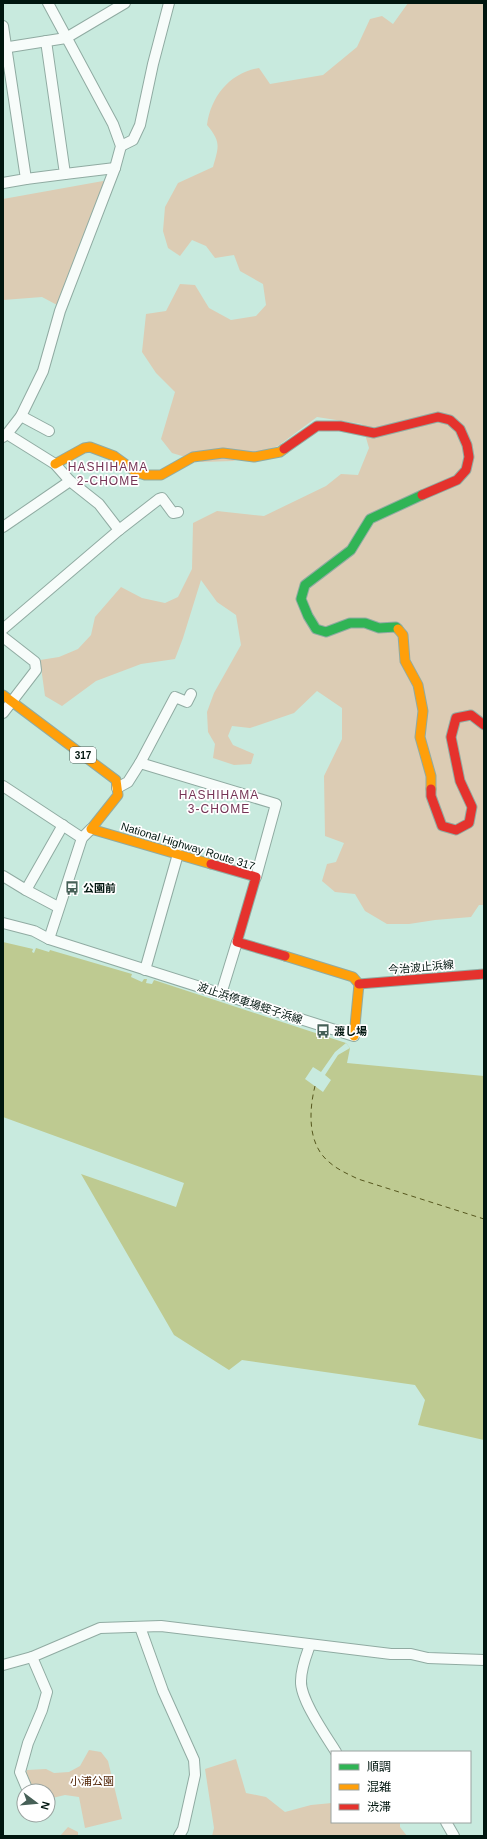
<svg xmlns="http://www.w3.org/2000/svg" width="487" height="1839" font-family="Arial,'Noto Sans JP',sans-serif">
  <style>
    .green { fill: #dcccb4 }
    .water { fill: #beca91 }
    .pier { fill: #c8eade }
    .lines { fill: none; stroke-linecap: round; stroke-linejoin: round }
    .ferry { stroke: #56571e; stroke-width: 1; stroke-dasharray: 5 4; stroke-linecap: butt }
    .street-casing { stroke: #90aba2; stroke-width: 12 }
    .fast-casing { stroke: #90aba2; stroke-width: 11 }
    .slow-casing { stroke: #90aba2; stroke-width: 11 }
    .jam-casing { stroke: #90aba2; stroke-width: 11 }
    .street { stroke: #f7fcfa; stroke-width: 10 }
    .fast { stroke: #30b455; stroke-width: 9 }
    .slow { stroke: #ff9f0a; stroke-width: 9 }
    .jam { stroke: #e5322d; stroke-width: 9 }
    .labels { text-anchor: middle; stroke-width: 3.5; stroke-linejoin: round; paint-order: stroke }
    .shield { fill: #fff; stroke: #4c5c57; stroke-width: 1 }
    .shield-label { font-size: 10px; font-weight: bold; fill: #00160f }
    .street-label { font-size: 11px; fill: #00160f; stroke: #fff }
    .poi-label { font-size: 11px; font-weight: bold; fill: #00160f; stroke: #fff; text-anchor: start }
    .park-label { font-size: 11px; fill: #512405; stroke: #fff }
    .neighbourhood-label { font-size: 12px; letter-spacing: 1px; fill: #753455; stroke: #fff }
  </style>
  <rect width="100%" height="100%" fill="#c8eade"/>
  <g class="green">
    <path d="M408 3H484V905H479L471 917 435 920 409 924H387L365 911 355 894 335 892 322 881 327 864 336 862 344 843 325 836 324 776 342 739V708L317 691 294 713 250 728 232 726 228 736 233 745 254 754 251 764 234 765 213 758 215 744 208 732 207 712 214 693 241 645 236 615 217 602 201 580 183 638 175 659 141 664 96 681 62 706 45 696 40 660 59 657 78 649 91 635 95 617 121 587 142 598 165 603 178 597 192 569 193 523 217 511 264 516 326 486 341 474 358 475 369 448 362 424 317 417 278 446 233 461 202 462 172 453 161 439 175 392 156 373 142 352 146 314 166 311 180 284 195 285 209 308 231 320 256 316 266 305 263 284 240 271 234 255 215 258 206 246 192 240 180 256 168 248 163 231 165 207 178 183 213 167C219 146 221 142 207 125 211 96 230 73 259 68L270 84 323 75 357 47 370 19 382 16 393 24Z"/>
    <polygon points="103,181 106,183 59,306 42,297 3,300 3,199"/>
    <path d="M89 1750 101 1752 108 1761 122 1819 85 1828 79 1797 65 1795 48 1799V1791H24V1799C19 1788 23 1780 27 1770L46 1769 54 1773 69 1772 80 1766Z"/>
    <polygon points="236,1759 246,1793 266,1797 285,1812 311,1805 332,1803 332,1822 400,1822 400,1827 407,1836 212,1836 214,1828 205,1769"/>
    <polygon points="68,1827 78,1832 78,1836 60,1836"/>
  </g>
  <polygon class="water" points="3,942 33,949 32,952 34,953 36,948 49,952 50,950 132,974 131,977 142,982 144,979 147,979 146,983 152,984 154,980 346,1043 350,1048 347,1063 484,1076 484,1440 418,1425 425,1400 415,1385 242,1360 229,1370 174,1335 81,1174 176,1207 184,1183 3,1117"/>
  <polygon class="pier" points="346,1043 350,1048 338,1055 325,1075 331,1080 323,1092 305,1079 313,1067 321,1072 335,1052"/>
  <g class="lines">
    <path class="ferry" d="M315 1086C309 1110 307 1144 329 1162 338 1170 348 1174 358 1179L484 1219"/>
    <defs>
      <g id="street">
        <polyline points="3,26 26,179 3,183"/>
        <polyline points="3,48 66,38 125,3"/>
        <polyline points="121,146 133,140 140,125 153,64 169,3"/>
        <polyline points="65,174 115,168"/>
        <polyline points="26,179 65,174 46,41"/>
        <polyline points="21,416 49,431"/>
        <polyline points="7,434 55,464 70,481 99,504 119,530"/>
        <polyline points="3,437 7,434 21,416 43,371 60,311 115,168 121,146 113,124 48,3"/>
        <polyline points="3,527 70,481"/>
        <polyline points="3,629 119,530 159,499 162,498 173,513 178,512"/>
        <polyline points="3,637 35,662 36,670 3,713"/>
        <polyline points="140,763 175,697 187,702 191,694"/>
        <polyline points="3,786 82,838"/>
        <polyline points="117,788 128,782 140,763 276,804 256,877"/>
        <polyline points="3,876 26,890 58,907"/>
        <polyline points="26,890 63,825"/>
        <polyline points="3,923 34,931 49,939 354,1036"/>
        <polyline points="49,939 82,838 91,829"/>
        <polyline points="145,970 178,854"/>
        <polyline points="221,994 237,942"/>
        <polyline points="140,1627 163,1691 194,1760 195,1775 183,1829 179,1836"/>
        <path d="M310 1645C306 1656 301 1668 301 1681 300 1699 326 1736 336 1752"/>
        <polyline points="3,1665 32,1657 100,1628 161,1626 391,1654 411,1654 428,1658 484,1660"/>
        <polyline points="28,1791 20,1772 28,1743 42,1710 47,1692 32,1657"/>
        <polyline points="446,1822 454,1836"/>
      </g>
      <polyline id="fast" points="398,629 396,627 379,628 365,623 350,623 326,632 316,629 308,616 301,599 305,585 351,550 370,519 422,495"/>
      <g id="slow">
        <polyline points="55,464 84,448 90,447 114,456 136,472 145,475 161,475 193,457 223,453 254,457 280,452 284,449"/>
        <polyline points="398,629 403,635 405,661 418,685 423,711 420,737 431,776 431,789"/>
        <polyline points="3,695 116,780 118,795 91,829 211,864"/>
        <polyline points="285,956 353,977 359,984 354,1036"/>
      </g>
      <g id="jam">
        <polyline points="284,449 317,426 340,426 374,433 438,417 450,420 460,429 467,445 469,457 466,470 457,480 422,495"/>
        <polyline points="431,789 431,796 442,826 456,830 469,823 472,807 460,781 451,737 456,718 471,715 484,725"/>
        <polyline points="211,864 256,877 237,942 285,956"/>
        <polyline points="359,984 484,974"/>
      </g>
    </defs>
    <use href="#street" class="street-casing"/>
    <use href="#fast" class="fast-casing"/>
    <use href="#slow" class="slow-casing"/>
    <use href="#jam" class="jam-casing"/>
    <use href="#street" class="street"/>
    <use href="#fast" class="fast"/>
    <use href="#slow" class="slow"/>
    <use href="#jam" class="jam"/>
  </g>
  <defs>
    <symbol id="bus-bare" viewBox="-9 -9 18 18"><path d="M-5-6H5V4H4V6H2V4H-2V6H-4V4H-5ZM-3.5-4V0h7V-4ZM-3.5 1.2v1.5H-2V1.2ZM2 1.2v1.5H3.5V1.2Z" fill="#466057" stroke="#fff" stroke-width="2.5" paint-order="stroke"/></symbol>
  </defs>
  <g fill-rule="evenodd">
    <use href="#bus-bare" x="62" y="878" width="20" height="20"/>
    <use href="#bus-bare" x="313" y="1021" width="20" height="20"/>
  </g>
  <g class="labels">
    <rect class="shield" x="70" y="747" width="26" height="16" rx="3"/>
    <g class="shield-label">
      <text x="83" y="759">317</text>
    </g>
    <g class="street-label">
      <text transform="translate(188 846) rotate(17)" y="4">National Highway Route 317</text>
      <text transform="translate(421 967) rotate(-5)" y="4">今治波止浜線</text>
      <text transform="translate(250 1003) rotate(18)" y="4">波止浜停車場蛭子浜線</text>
    </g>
    <g class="poi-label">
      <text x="83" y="892">公園前</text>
      <text x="334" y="1035">渡し場</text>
    </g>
    <g class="park-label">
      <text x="92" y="1785">小浦公園</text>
    </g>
    <g class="neighbourhood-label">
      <text x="108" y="471">HASHIHAMA<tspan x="108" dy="14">2-CHOME</tspan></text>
      <text x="219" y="799">HASHIHAMA<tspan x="219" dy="14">3-CHOME</tspan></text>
    </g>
  </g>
  <rect width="487" height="1839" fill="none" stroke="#00160f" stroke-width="8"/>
  <rect x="331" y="1751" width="140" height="72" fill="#ffffff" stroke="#99a29f"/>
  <rect x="339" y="1764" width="20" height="6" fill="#30b455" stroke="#99a29f"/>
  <text x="367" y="1771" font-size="12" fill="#00160f">順調</text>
  <rect x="339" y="1784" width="20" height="6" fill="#ff9f0a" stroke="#99a29f"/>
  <text x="367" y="1791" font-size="12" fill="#00160f">混雑</text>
  <rect x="339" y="1804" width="20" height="6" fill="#e5322d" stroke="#99a29f"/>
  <text x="367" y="1811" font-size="12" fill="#00160f">渋滞</text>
  <g transform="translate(36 1803) rotate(106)"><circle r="19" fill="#ffffff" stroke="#99a29f"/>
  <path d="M0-3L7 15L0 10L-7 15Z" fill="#466057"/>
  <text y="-6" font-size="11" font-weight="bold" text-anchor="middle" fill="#00160f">N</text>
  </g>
</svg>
